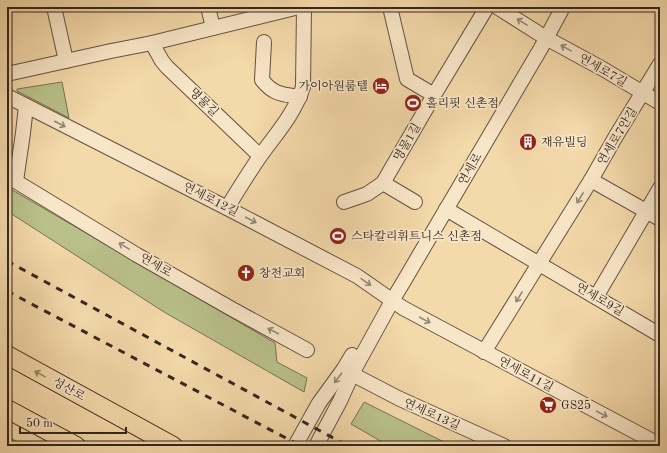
<svg xmlns="http://www.w3.org/2000/svg" width="667" height="453" font-family="'Old Standard TT','Noto Serif KR',serif">
  <style>
    .green { fill: #b9c08a; stroke: #767355 }
    .lines { fill: none; stroke-linecap: round; stroke-linejoin: round }
    .minor-casing { stroke: #645342; stroke-width: 16 }
    .major-casing { stroke: #342620; stroke-width: 20 }
    .minor { stroke: #f8e6c8; stroke-width: 14 }
    .major { stroke: #f4d9aa; stroke-width: 18 }
    .rail { stroke: #342620; stroke-width: 3; stroke-dasharray: 7 7; stroke-linecap: butt }
    .oneway { stroke: #968674 }
    .oneway2 { stroke: #948065 }
    .labels { text-anchor: middle; stroke-width: 3.5; stroke-linejoin: round; paint-order: stroke }
    .street-label { font-size: 12px; fill: #342620; stroke: #f8e6c8 }
    .poi-label { font-size: 12px; fill: #342620; stroke: #f8e6c8; text-anchor: start }
  </style>
  <rect width="100%" height="100%" fill="#f4d9aa"/>
  <filter id="stains"><feTurbulence type="fractalNoise" baseFrequency=".005" numOctaves="4"/><feColorMatrix values="0 0 0 0 .2 0 0 0 0 .09 0 0 0 0 .02 0 0 0 .5 -.17"/></filter>
  <radialGradient id="worn" r=".72"><stop offset=".6" stop-color="#630" stop-opacity="0"/><stop offset="1" stop-color="#630" stop-opacity=".3"/></radialGradient>
  <g class="green">
    <polygon points="62,82 69,118 17,91 17,89"/>
    <polygon points="7,187 275,343 277,362 307,378 304,392 164,312 7,211"/>
    <polygon points="364,402 452,446 453,446 389,446 351,424"/>
    <polygon points="7,436 25,446 7,446"/>
  </g>
  <g class="lines">
    <defs>
      <g id="minor">
        <polyline points="54,7 66,61"/>
        <polyline points="208,7 213,28"/>
        <polyline points="390,7 407,79 434,95"/>
        <polyline points="497,7 546,38 603,69 660,103"/>
        <path d="M264 42 262 80C274 95 282 94 300 97"/>
        <polyline points="152,43 162,61 167,67 260,156"/>
        <polyline points="7,74 111,51 152,43 299,7"/>
        <polyline points="7,96 227,208 357,276 403,308 660,445"/>
        <polyline points="7,176 137,255 232,309 307,350"/>
        <polyline points="591,180 660,219"/>
        <polyline points="16,181 23,133 26,106"/>
        <polyline points="383,183 415,202"/>
        <polyline points="344,202 367,194 383,183 434,95 487,7"/>
        <path d="M227 208C238 190 249 172 261 155 276 134 295 113 303 87L304 7"/>
        <polyline points="446,209 660,335"/>
        <polyline points="596,297 660,188"/>
        <polyline points="484,352 591,180 616,136 660,64"/>
        <polyline points="352,374 398,398 504,446"/>
        <polyline points="295,446 319,403 343,370 352,355"/>
        <polyline points="316,446 340,401 354,370 392,301 404,281 541,48 563,7"/>
      </g>
      <g id="major">
        <polyline points="7,355 173,446"/>
        <polyline points="7,409 76,446"/>
      </g>
    </defs>
    <use href="#minor" class="minor-casing"/>
    <use href="#major" class="major-casing"/>
    <use href="#minor" class="minor"/>
    <use href="#major" class="major"/>
    <g class="rail">
      <polyline points="7,261 348,446"/>
      <polyline points="7,291 301,446"/>
    </g>
  </g>
  <defs><path id="oneway-shaft" d="M-6 0H5M1.5-3L5.5 0L1.5 3" fill="none" stroke-width="1.6" stroke-linecap="round" stroke-linejoin="round"/></defs>
  <g class="oneway">
    <use href="#oneway-shaft" transform="translate(522 22) rotate(-149)"/>
    <use href="#oneway-shaft" transform="translate(566 48) rotate(-151)"/>
    <use href="#oneway-shaft" transform="translate(60 124) rotate(27)"/>
    <use href="#oneway-shaft" transform="translate(580 198) rotate(122)"/>
    <use href="#oneway-shaft" transform="translate(251 220) rotate(28)"/>
    <use href="#oneway-shaft" transform="translate(124 246) rotate(-149)"/>
    <use href="#oneway-shaft" transform="translate(366 282) rotate(35)"/>
    <use href="#oneway-shaft" transform="translate(519 297) rotate(122)"/>
    <use href="#oneway-shaft" transform="translate(425 320) rotate(28)"/>
    <use href="#oneway-shaft" transform="translate(273 331) rotate(-152)"/>
    <use href="#oneway-shaft" transform="translate(338 378) rotate(127)"/>
    <use href="#oneway-shaft" transform="translate(602 414) rotate(28)"/>
  </g>
  <use class="oneway2" href="#oneway-shaft" transform="translate(40 374) rotate(-151)"/>
  <defs>
    <symbol id="hotel-disc" viewBox="-11 -11 22 22"><circle r="9.5" fill="#8f2418" stroke="#f8e6c8"/><path d="M-6-4.5h1.5V1H6V5H4.5V3h-9V5H-6ZM-4 0a1.8 1.8 0 1 1 3.6 0ZM.5 0V-2.5h3Q6-2.5 6 0Z" fill="#fff"/></symbol>
    <symbol id="stadium-disc" viewBox="-11 -11 22 22"><circle r="9.5" fill="#8f2418" stroke="#f8e6c8"/><path d="M0-5a6.5 5 0 1 0 0 10a6.5 5 0 1 0 0-10ZM-3.5-1.8h7v3.6h-7Z" fill="#fff"/></symbol>
    <symbol id="building-disc" viewBox="-11 -11 22 22"><circle r="9.5" fill="#8f2418" stroke="#f8e6c8"/><path d="M-4-6H4V6H1V3H-1V6H-4ZM-2.5-4.3h1.7v1.8h-1.7ZM.8-4.3h1.7v1.8H.8ZM-2.5-1h1.7V.8h-1.7ZM.8-1h1.7V.8H.8Z" fill="#fff"/></symbol>
    <symbol id="church-disc" viewBox="-11 -11 22 22"><circle r="9.5" fill="#8f2418" stroke="#f8e6c8"/><path d="M-1.2-6h2.4v3.5h3.3v2.4h-3.3V6h-2.4V-.1h-3.3v-2.4h3.3Z" fill="#fff"/></symbol>
    <symbol id="supermarket-disc" viewBox="-11 -11 22 22"><circle r="9.5" fill="#8f2418" stroke="#f8e6c8"/><path d="M-6-5.5h2.5l.6 2H6L4.5 2H-2.5L-4.4-4H-6ZM-1.5 3.2a1.3 1.3 0 1 0 .1 0ZM3 3.2a1.3 1.3 0 1 0 .1 0Z" fill="#fff"/></symbol>
  </defs>
  <g fill-rule="evenodd">
    <use href="#hotel-disc" x="371" y="76" width="20" height="20"/>
    <use href="#stadium-disc" x="403" y="93" width="20" height="20"/>
    <use href="#building-disc" x="518" y="132" width="20" height="20"/>
    <use href="#stadium-disc" x="328" y="226" width="20" height="20"/>
    <use href="#church-disc" x="236" y="263" width="20" height="20"/>
    <use href="#supermarket-disc" x="538" y="395" width="20" height="20"/>
  </g>
  <g class="labels">
    <g class="street-label">
      <text transform="translate(603 70) rotate(30)" y="4">연세로7길</text>
      <text transform="translate(204 102) rotate(44)" y="4">명물길</text>
      <text transform="translate(617 136) rotate(-59)" y="4">연세로7안길</text>
      <text transform="translate(407 142) rotate(-60)" y="4">명물1길</text>
      <text transform="translate(470 169) rotate(-60)" y="4">연세로</text>
      <text transform="translate(211 199) rotate(27)" y="4">연세로12길</text>
      <text transform="translate(156 265) rotate(30)" y="4">연세로</text>
      <text transform="translate(600 299) rotate(30)" y="4">연세로9길</text>
      <text transform="translate(526 374) rotate(28)" y="4">연세로11길</text>
      <text transform="translate(69 389) rotate(29)" y="4">성산로</text>
      <text transform="translate(432 414) rotate(24)" y="4">연세로13길</text>
    </g>
    <g class="poi-label">
      <text x="368" y="90" text-anchor="end">가이아원룸텔</text>
      <text x="426" y="107">홀리핏 신촌점</text>
      <text x="541" y="146">재유빌딩</text>
      <text x="351" y="240">스타칼리휘트니스 신촌점</text>
      <text x="259" y="277">창천교회</text>
      <text x="561" y="409">GS25</text>
    </g>
  </g>
  <rect width="667" height="453" fill="none" stroke="#f4d9aa" stroke-width="24"/>
  <rect x="8" y="8" width="651" height="437" fill="none" stroke="#342620" stroke-width="2"/>
  <rect x="12" y="12" width="643" height="429" fill="none" stroke="#342620"/>
  <path d="M20 427v6h106v-6" fill="none" stroke="#342620" stroke-width="2"/>
  <text x="26" y="427" font-size="12" fill="#342620" stroke="#f8e6c8" stroke-width="3" paint-order="stroke">50 m</text>
  <rect width="100%" height="100%" filter="url(#stains)"/>
  <rect width="100%" height="100%" fill="url(#worn)"/>
</svg>
